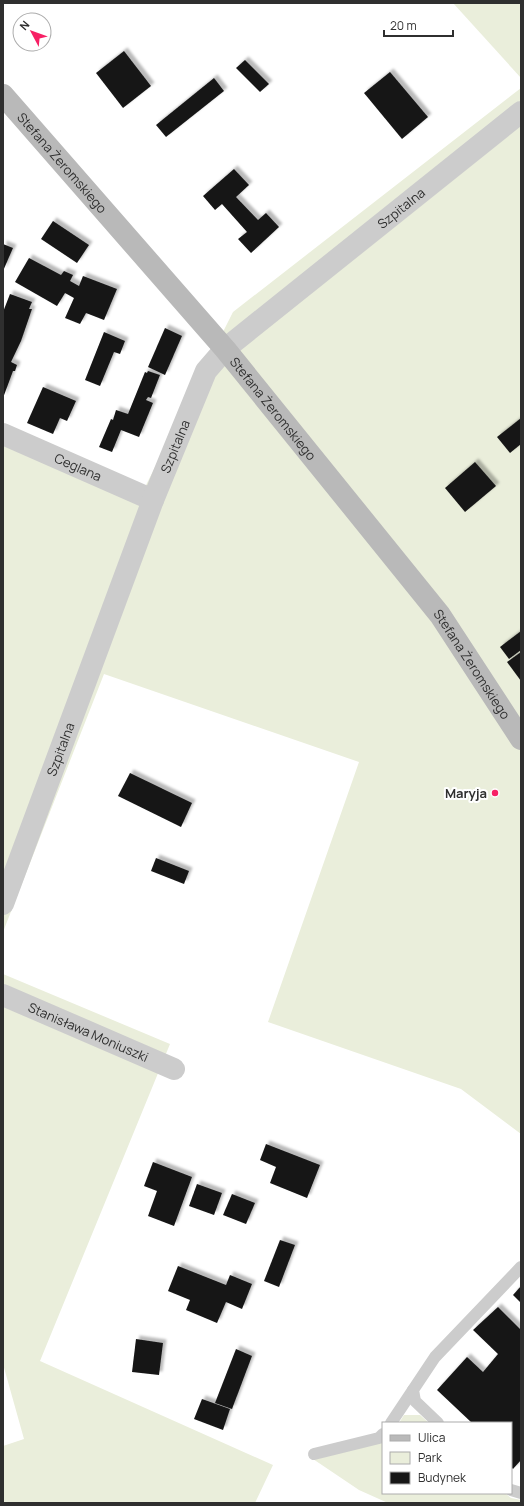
<svg xmlns="http://www.w3.org/2000/svg" width="524" height="1506" font-family="Manrope,sans-serif">
  <style>
    .green { fill: #eaeedb }
    .building { fill: #161616; filter: url(#shadow) }
    .lines { fill: none; stroke-linecap: round; stroke-linejoin: round }
    .lane { stroke: #ccc; stroke-width: 12 }
    .street { stroke: #ccc; stroke-width: 22 }
    .secondary { stroke: #b9b9b9; stroke-width: 22 }
    .poi-dot { fill: #f72065; stroke: #fff; stroke-width: 1.5 }
    .labels { text-anchor: middle; stroke-width: 4; stroke-linejoin: round; paint-order: stroke }
    .street-label { font-size: 13px; fill: #2f2f2f; stroke: #fff }
    .poi-label { font-size: 13px; font-weight: bold; fill: #2f2f2f; stroke: #fff; text-anchor: end }
  </style>
  <defs>
    <filter id="shadow"><feDropShadow dx="3.5" dy="-3.5" stdDeviation="1" flood-color="#0004"/></filter>
  </defs>
  <rect width="100%" height="100%" fill="#fff"/>
  <g class="green">
    <polygon points="453,3 521,3 521,78"/>
    <polygon points="521,88 521,1134 461,1089 268,1022 359,762 104,674 3,932 3,442 138,501 233,312"/>
    <polygon points="3,974 170,1044 40,1361 273,1465 255,1503 3,1503 3,1446 24,1439 3,1364"/>
    <polygon points="404,1415 420,1415 429,1423 399,1423"/>
    <polygon points="383,1442 383,1493 505,1493 511,1498 521,1500 521,1503 388,1503 359,1490 313,1459"/>
  </g>
  <g class="building">
    <polygon points="124,51 151,86 123,108 96,73"/>
    <polygon points="245,60 269,84 260,92 236,68"/>
    <polygon points="390,72 428,117 402,139 364,93"/>
    <polygon points="214,78 224,91 166,137 156,125"/>
    <polygon points="234,169 249,185 236,197 258,220 266,213 279,227 251,253 238,239 247,232 222,204 215,210 203,196"/>
    <polygon points="53,221 89,245 77,263 41,239"/>
    <polygon points="3,244 13,248 3,271"/>
    <polygon points="29,258 61,275 64,271 73,275 70,281 79,286 83,276 117,289 104,320 86,313 80,324 65,318 74,298 65,293 57,306 15,282"/>
    <polygon points="10,294 32,302 29,309 32,309 21,341 11,362 17,365 15,371 13,371 3,398 3,312"/>
    <polygon points="165,328 182,336 165,375 148,367"/>
    <polygon points="104,332 125,341 120,354 114,352 100,386 85,380"/>
    <polygon points="148,371 160,375 151,398 148,397 146,400 153,403 139,437 121,430 112,452 99,447 111,419 113,420 116,410 128,414 145,372 147,373"/>
    <polygon points="43,387 76,401 67,421 60,418 53,434 27,423"/>
    <polygon points="521,418 521,444 510,453 497,437"/>
    <polygon points="475,462 496,486 465,512 445,488"/>
    <polygon points="521,631 521,650 509,659 500,647"/>
    <polygon points="521,652 521,681 507,662"/>
    <polygon points="130,773 192,803 181,827 118,796"/>
    <polygon points="156,858 189,871 184,884 151,871"/>
    <polygon points="266,1144 320,1165 307,1198 270,1183 276,1167 260,1160"/>
    <polygon points="153,1162 192,1177 174,1226 148,1216 157,1191 144,1186"/>
    <polygon points="197,1184 222,1193 214,1215 189,1206"/>
    <polygon points="232,1194 255,1203 246,1224 223,1215"/>
    <polygon points="280,1240 295,1245 279,1287 264,1281"/>
    <polygon points="178,1266 226,1285 230,1275 252,1284 242,1309 226,1302 217,1323 186,1310 190,1300 168,1291"/>
    <polygon points="521,1286 521,1303 513,1295"/>
    <polygon points="498,1307 521,1330 521,1460 513,1469 511,1467 511,1423 472,1423 437,1390 467,1357 483,1372 498,1354 473,1330"/>
    <polygon points="136,1339 163,1343 159,1375 132,1372"/>
    <polygon points="236,1349 252,1356 232,1409 215,1403"/>
    <polygon points="202,1399 230,1409 223,1430 194,1419"/>
  </g>
  <g class="lines">
    <g class="lane">
      <polyline points="391,1423 413,1390"/>
      <polyline points="438,1423 415,1401 413,1390 435,1357 521,1267"/>
      <polyline points="314,1454 379,1438 383,1434"/>
      <polyline points="511,1490 521,1493"/>
    </g>
    <g class="street">
      <path id="s1" d="M3 434 153 500"/>
      <path id="s2" d="M3 904 153 500 206 371 225 349 521 112"/>
      <path id="s3" d="M3 995 174 1069"/>
    </g>
    <path class="secondary" id="s4" d="M3 95 225 349 440 615 521 739"/>
  </g>
  <circle class="poi-dot" cx="495" cy="793" r="4"/>
  <g class="labels">
    <g class="street-label">
      <text dy="5" stroke="none"><textPath href="#s4" startOffset="90">Stefana Żeromskiego</textPath></text>
      <text dy="5" stroke="none"><textPath href="#s2" startOffset="825">Szpitalna</textPath></text>
      <text dy="5" stroke="none"><textPath href="#s4" startOffset="414">Stefana Żeromskiego</textPath></text>
      <text dy="5" stroke="none"><textPath href="#s2" startOffset="489">Szpitalna</textPath></text>
      <text dy="5" stroke="none"><textPath href="#s1" startOffset="82">Ceglana</textPath></text>
      <text dy="5" stroke="none"><textPath href="#s4" startOffset="738">Stefana Żeromskiego</textPath></text>
      <text dy="5" stroke="none"><textPath href="#s2" startOffset="165">Szpitalna</textPath></text>
      <text dy="5" stroke="none"><textPath href="#s3" startOffset="93">Stanisława Moniuszki</textPath></text>
    </g>
    <g class="poi-label">
      <text x="487" y="798">Maryja</text>
    </g>
  </g>
  <rect width="524" height="1506" fill="none" stroke="#2f2f2f" stroke-width="8"/>
  <rect x="382" y="1422" width="130" height="72" fill="#ffffff" stroke="#acacac"/>
  <rect x="390" y="1435" width="20" height="6" fill="#b9b9b9" stroke="#acacac"/>
  <text x="418" y="1442" font-size="12" fill="#2f2f2f">Ulica</text>
  <rect x="390" y="1452" width="20" height="12" fill="#eaeedb" stroke="#acacac"/>
  <text x="418" y="1462" font-size="12" fill="#2f2f2f">Park</text>
  <rect x="390" y="1472" width="20" height="12" fill="#161616" stroke="#acacac"/>
  <text x="418" y="1482" font-size="12" fill="#2f2f2f">Budynek</text>
  <g transform="translate(32 32) rotate(311)"><circle r="19" fill="#ffffff" stroke="#acacac"/>
  <path d="M0-3L7 15L0 10L-7 15Z" fill="#f72065"/>
  <text y="-6" font-size="11" font-weight="bold" text-anchor="middle" fill="#2f2f2f">N</text>
  </g>
  <path d="M384 30v6h69v-6" fill="none" stroke="#2f2f2f" stroke-width="2"/>
  <text x="390" y="30" font-size="12" fill="#2f2f2f" stroke="#ffffff" stroke-width="3" paint-order="stroke">20 m</text>
</svg>
